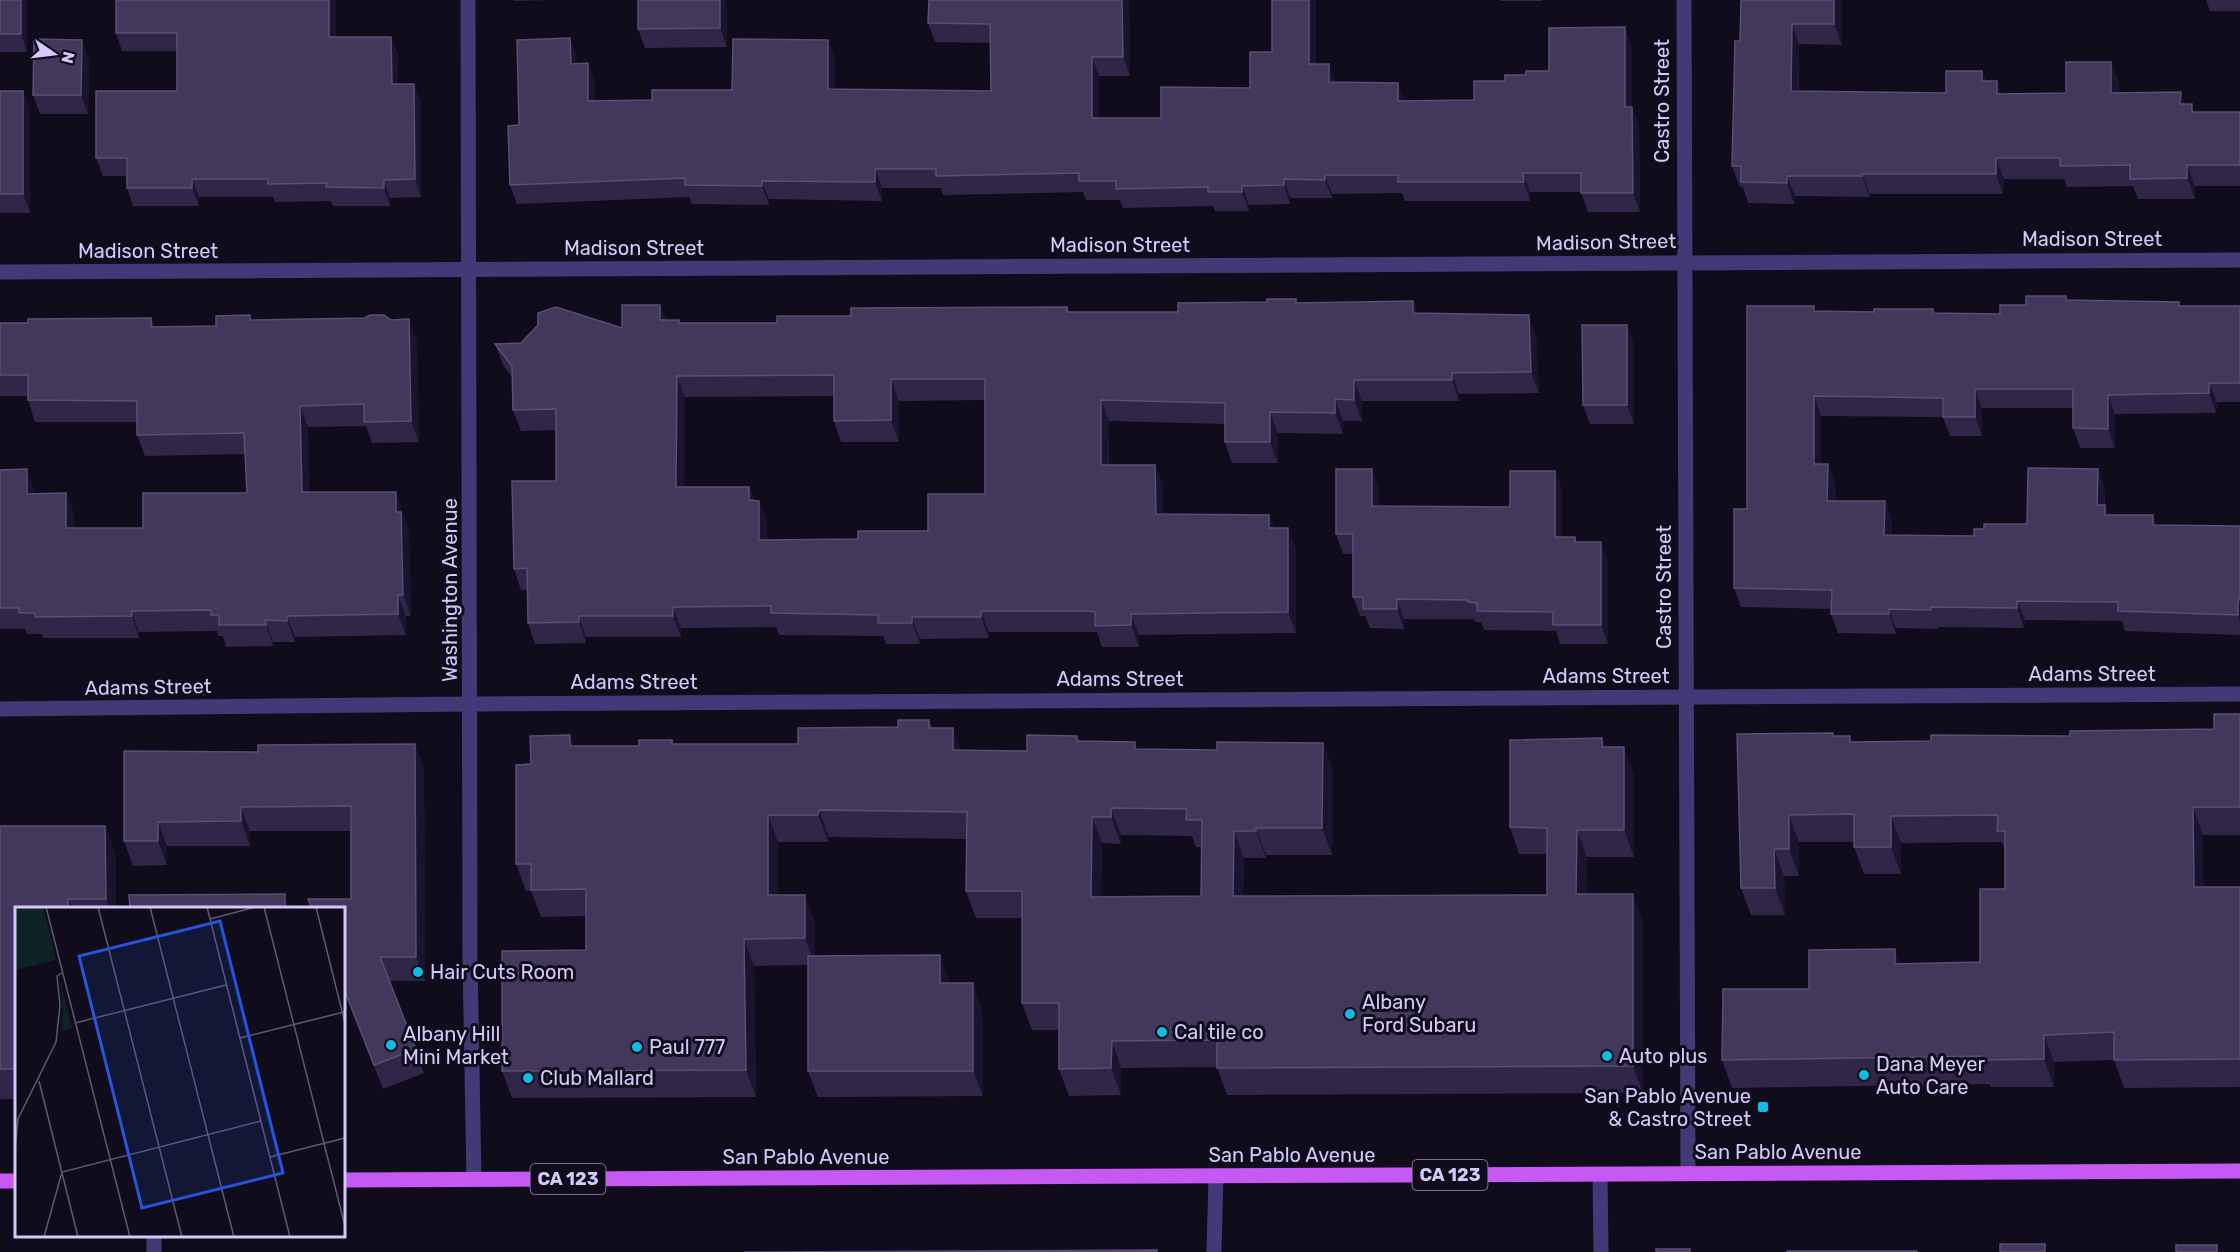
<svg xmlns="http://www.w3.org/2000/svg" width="2240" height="1252" font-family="Rubik,sans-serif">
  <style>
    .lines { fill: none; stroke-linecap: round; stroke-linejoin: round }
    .lane { stroke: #423a77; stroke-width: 15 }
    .street { stroke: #423a77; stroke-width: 15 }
    .primary { stroke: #c659f3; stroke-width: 15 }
    .wall { fill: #2f2648; fill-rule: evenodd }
    .shaded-wall { fill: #1b142e }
    .building { fill: #41385b; stroke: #584f74; stroke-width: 1.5; fill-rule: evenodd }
    .poi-dot { fill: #10bbe1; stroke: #100c1b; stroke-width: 2 }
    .labels { text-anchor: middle; stroke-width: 6; stroke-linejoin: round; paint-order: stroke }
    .shield { fill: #100c1b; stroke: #9891b8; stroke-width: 1.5 }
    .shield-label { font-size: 18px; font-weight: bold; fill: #d3cafb }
    .street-label { font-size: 20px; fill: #d3cafb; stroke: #100c1b }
    .poi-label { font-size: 20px; fill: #d3cafb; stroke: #100c1b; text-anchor: start }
    .inset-road { fill: none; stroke: #5e5875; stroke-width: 1.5 }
    .view { fill: #2654da; fill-opacity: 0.15; stroke: #2654da; stroke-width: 3 }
    .inset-edge { fill: none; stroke: #d3cafb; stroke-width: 3 }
  </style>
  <rect width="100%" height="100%" fill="#100c1b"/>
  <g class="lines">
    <polyline class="lane" points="1600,1174 1601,1252"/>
    <g class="street">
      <polyline points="468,0 470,959 474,1179"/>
      <polyline points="1684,0 1688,1174"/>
      <polyline points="0,272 2240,260"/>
      <polyline points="0,709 471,704 2240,694"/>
      <polyline points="154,1252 154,1236"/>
      <polyline points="1214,1252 1216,1176"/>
    </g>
    <g class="primary">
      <polyline points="344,1180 2240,1171"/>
      <polyline points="0,1181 16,1181"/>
    </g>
  </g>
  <g class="wall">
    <rect x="0" y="0" width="27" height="52"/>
    <polygon points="116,0 336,0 336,37 391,37 398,55 398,84 414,84 421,102 421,197 390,198 390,206 333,206 331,201 275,202 273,197 199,197 199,206 133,206 127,188 127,176 103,176 96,158 177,91 177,51 122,51 116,33"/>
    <polygon points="514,0 551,0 514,1"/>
    <polygon points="638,0 726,0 727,47 645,48 638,29"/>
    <polygon points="1129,0 1130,76 1099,76 1099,118 1161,118 1250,88 1272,52 1272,0 1316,0 1316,64 1336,82 1405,101 1474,100 1505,81 1526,75 1549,71 1632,46 1632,107 1639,126 1640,212 1588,212 1581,192 1530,192 1530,201 1405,201 1402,193 1332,194 1332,198 1290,198 1290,204 1249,205 1249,211 1215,211 1213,206 1123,208 1120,200 1086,200 1083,192 943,195 941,188 882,188 882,201 769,199 769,205 692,204 689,197 517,204 510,185 519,125 570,38 577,57 577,64 588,63 595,82 595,101 652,100 732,90 828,40 835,59 835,89 991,91 990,43 935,42 928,23"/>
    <rect x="1500" y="0" width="42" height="1"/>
    <polygon points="1741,0 1842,0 1842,45 1799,44 1799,91 1946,93 1982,71 1986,81 2002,94 2066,93 2111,62 2119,83 2118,92 2181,92 2185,104 2195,112 2240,112 2240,186 2195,186 2195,199 2138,199 2133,186 2067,187 2064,179 2004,179 2003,194 1870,194 1870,197 1795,196 1794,204 1748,203 1743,187 1740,187 1732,166 1740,41"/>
    <polygon points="2206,0 2240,0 2240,11 2210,11"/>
    <polygon points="89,59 88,114 40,114 33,95"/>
    <polygon points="0,91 23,91 30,110 30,213 0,213"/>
    <polygon points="2066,296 2068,301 2179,302 2180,306 2240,306 2240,402 2217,402 2216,413 2115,414 2115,448 2080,448 2073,428 2073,408 1982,408 1982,436 1950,436 1943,417 1821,416 1821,464 1828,464 1835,483 1835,501 1885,501 1892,521 1892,535 1974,536 1984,529 2027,524 2105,488 2105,505 2109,515 2153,515 2157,525 2240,526 2240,635 2125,631 2122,621 2025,620 2024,628 1938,627 1938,629 1896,628 1896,634 1838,633 1831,614 1831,609 1741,607 1734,588 1747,509 1816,311 1874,312 1933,309 1934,313 2000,314 2026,305"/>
    <path d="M1296 299 1297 303 1413 301 1417 313 1536 336 1539 393 1459 394V401H1362V421H1343V434L1278 433V463H1232L1225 442V424L1109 421V465H1155L1163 486V514L1269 515 1274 528 1296 549V633L1139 635V647H1102L1097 632H989V638L920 639V644H886L883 636 779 635 776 627 681 628V637H586V643L535 644 528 623 527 590H521L514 569 556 481V430L521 431 513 410 512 377 503 365 495 344 521 343 622 328 660 305 666 320 680 323H777L851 316 1067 307 1069 312H1178ZM834 396V421L841 442H899V401L985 400V494L928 531 858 539 767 540V522L759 501 754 500 749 487H684L685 397Z"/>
    <polygon points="151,318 154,327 216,326 251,320 417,341 419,442 372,443 366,426 308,427 309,492 396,492 409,533 411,616 406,616 406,635 295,637 295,642 273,642 273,646 226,647 223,636 218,636 217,631 139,632 139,638 43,638 42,634 27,634 25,629 0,629 0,470 34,491 34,493 66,493 74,514 74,528 143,528 247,493 245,454 145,456 137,435 137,422 35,422 28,400 28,396 0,396 0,323 28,323"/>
    <polygon points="1634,344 1634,424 1590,424 1583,405"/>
    <polygon points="1372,469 1379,488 1379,506 1510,507 1555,471 1562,490 1562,537 1575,537 1577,542 1608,561 1608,644 1560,644 1556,631 1484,630 1481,622 1475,622 1474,619 1404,619 1404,629 1370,628 1365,616 1360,616 1353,597 1353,554 1343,554 1336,534"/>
    <polygon points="2240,714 2240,835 2203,835 2203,887 2240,887 2240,1087 2124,1088 2114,1060 2054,1062 2054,1087 1991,1087 1990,1084 1732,1088 1722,1060 1809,989 1900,964 1980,962 2005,889 2005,850 2002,842 1901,843 1901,874 1864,874 1854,847 1854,842 1799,842 1799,876 1784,876 1785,915 1751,915 1741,888 1834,736 1853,742 1931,741 2070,736 2214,729"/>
    <path d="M929 720 932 728 961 750 1027 751 1077 736 1080 741 1138 749 1217 750 1323 743 1333 770 1332 855H1266V858H1244L1243 896 1547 895V854H1519L1510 827 1602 738 1606 747 1634 774V857H1587L1586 894 1643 921V1093L1227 1095 1217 1067 1121 1068V1095L1069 1096 1059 1069V1030H1032L1022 1003V918H976L966 891 967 839 829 837 828 842H778V895L815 922V956L940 955 949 981V983L982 1009 983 1096 818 1097 808 1071V965L754 966 756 1097 512 1098 502 1071 586 950V916L541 917 531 891H526L516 864 531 764 570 735 573 746H639L674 744H798L898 727ZM1121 835 1192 836 1196 847H1201V896L1101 897 1102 843 1121 844Z"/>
    <polygon points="124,751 424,768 425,981 389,981 424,1073 383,1089 344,990 344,909 351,899 351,831 250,831 250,846 167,846 167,865 133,866 124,841"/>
    <polygon points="0,826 105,826 116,856 116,909 16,909 16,1099 0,1099"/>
  </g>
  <g class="shaded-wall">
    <polygon points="21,0 27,0 27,52 21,34"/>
    <polygon points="329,0 336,0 336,55 329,37"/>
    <polygon points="720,0 726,0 727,47 720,28"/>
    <polygon points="1122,0 1129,0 1130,76 1123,57"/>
    <polygon points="1309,0 1316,0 1316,83 1309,64"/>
    <polygon points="1834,0 1842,0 1842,45 1834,24"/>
    <polygon points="1792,24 1799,44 1798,112 1791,91"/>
    <polygon points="1625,27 1632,46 1632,126 1625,107"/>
    <polygon points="391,37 398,55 398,103 392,84"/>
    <polygon points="570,38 577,57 578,83 571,64"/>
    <polygon points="82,40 89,59 88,114 81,95"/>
    <polygon points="828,40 835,59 835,108 828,89"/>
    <polygon points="1092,57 1099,76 1099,137 1092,118"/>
    <polygon points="2111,62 2119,83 2118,113 2111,93"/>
    <polygon points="588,63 595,82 595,120 588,101"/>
    <polygon points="1329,64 1336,83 1329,82"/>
    <polygon points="1982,71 1989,92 1982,81"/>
    <polygon points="1997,81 2004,102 1997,94"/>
    <polygon points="1398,83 1405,102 1398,101"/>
    <polygon points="414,84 421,102 421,197 415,179"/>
    <polygon points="23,91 30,110 30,213 23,194"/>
    <polygon points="2181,92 2188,112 2180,104"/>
    <polygon points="1632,107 1639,126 1640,212 1633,193"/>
    <polygon points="1996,158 2004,179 2003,194 1996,174"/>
    <polygon points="2187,165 2195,186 2195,199 2187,178"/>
    <polygon points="875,169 882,188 882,201 875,182"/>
    <polygon points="1523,173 1530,192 1530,201 1524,182"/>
    <polygon points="1862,174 1870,194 1870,197 1862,176"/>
    <polygon points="1325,175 1332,194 1332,198 1325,180"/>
    <polygon points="1787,176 1795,196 1794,204 1787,183"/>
    <polygon points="192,179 199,197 199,206 192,188"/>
    <polygon points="1284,179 1290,198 1290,204 1284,185"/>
    <polygon points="384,180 390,198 390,206 384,188"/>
    <polygon points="762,181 769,199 769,205 762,186"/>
    <polygon points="1242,186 1249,205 1249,211 1242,192"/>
    <polygon points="1413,301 1420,322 1413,313"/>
    <polygon points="660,305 668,326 660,320"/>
    <polygon points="1529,315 1536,336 1539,393 1531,372"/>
    <polygon points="409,319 417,341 419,442 411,421"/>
    <polygon points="1627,325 1634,344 1634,424 1627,405"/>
    <polygon points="1452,373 1459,394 1459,401 1452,380"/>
    <polygon points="677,376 685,397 684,509 676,487"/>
    <polygon points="891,379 899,401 899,442 891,420"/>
    <polygon points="1354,380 1362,401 1362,421 1354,400"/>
    <polygon points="2209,383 2217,402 2216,413 2209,393"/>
    <polygon points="1975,389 1982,408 1982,436 1975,417"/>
    <polygon points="2108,395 2115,414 2115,448 2108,429"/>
    <polygon points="1814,396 1821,416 1821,483 1814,464"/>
    <polygon points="1335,399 1343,421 1343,434 1335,413"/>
    <polygon points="1101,400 1109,421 1108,486 1101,465"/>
    <polygon points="300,406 308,427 309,514 302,492"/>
    <polygon points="1270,412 1278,433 1278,463 1270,442"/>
    <polygon points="1828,464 1835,483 1834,520 1827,501"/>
    <polygon points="1155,465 1163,486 1164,536 1156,514"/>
    <polygon points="27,469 34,491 34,515 27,494"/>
    <polygon points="1372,469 1379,488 1379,525 1372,506"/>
    <polygon points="2098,469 2105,488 2104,524 2097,505"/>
    <polygon points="1555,471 1562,490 1562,556 1555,537"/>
    <polygon points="749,487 756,508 749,500"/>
    <polygon points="396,492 409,533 411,616 403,595 396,512"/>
    <polygon points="66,493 74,514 74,550 66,528"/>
    <polygon points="759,501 767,522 767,561 759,540"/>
    <polygon points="1885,501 1892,521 1892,554 1884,535"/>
    <polygon points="2105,505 2112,524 2105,515"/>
    <polygon points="1269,515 1277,536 1269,528"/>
    <polygon points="2153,515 2160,535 2153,525"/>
    <polygon points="1288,528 1296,549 1296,633 1288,612"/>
    <polygon points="1601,542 1608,561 1608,644 1601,625"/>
    <polygon points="398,595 406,616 406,635 398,614"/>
    <polygon points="1397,599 1404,619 1404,629 1397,609"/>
    <polygon points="2238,599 2240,604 2240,621 2238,615"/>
    <polygon points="2017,601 2025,620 2024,628 2017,608"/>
    <polygon points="673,607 681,628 681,637 673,616"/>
    <polygon points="1889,609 1896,628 1896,634 1889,614"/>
    <polygon points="131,611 139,632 139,638 132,616"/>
    <polygon points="981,611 989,632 989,638 981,617"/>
    <polygon points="1131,614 1139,635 1139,647 1131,625"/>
    <polygon points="287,616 295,637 295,642 287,621"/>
    <polygon points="579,616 586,637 586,643 579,622"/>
    <polygon points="912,617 920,639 920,644 912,623"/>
    <polygon points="265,620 273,642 273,646 266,625"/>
    <polygon points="953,728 963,755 953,750"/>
    <polygon points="570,735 579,762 570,746"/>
    <polygon points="1602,738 1612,765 1602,747"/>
    <polygon points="1323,743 1333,770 1332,855 1322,828"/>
    <polygon points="415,744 424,768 425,981 416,957"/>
    <polygon points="1624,747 1634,774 1634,857 1624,830"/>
    <polygon points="241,807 250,831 250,846 241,821"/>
    <polygon points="2193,807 2203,835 2204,915 2194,887"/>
    <polygon points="1111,808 1121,835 1121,844 1111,817"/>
    <polygon points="819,810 829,837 828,842 818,815"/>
    <polygon points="768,815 778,842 778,922 768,895"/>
    <polygon points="1789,815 1799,842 1799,876 1789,849"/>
    <polygon points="1891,816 1901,843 1901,874 1891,847"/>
    <polygon points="1092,817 1102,843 1101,924 1091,897"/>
    <polygon points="158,822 167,846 167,865 158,841"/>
    <polygon points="105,826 116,856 116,909 109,909 106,899"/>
    <polygon points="1256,828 1266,855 1266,858 1256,831"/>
    <polygon points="1577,830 1587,857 1586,921 1576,894"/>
    <polygon points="1234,831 1244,858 1242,923 1233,896"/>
    <polygon points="1774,849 1784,876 1785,915 1775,888"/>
    <polygon points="285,894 291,909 285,909"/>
    <polygon points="1633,894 1643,921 1643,1093 1633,1066"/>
    <polygon points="805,895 815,922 815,965 805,938"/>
    <polygon points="68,899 72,909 68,909"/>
    <polygon points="744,939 754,966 756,1097 746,1070"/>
    <polygon points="1895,949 1905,977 1895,964"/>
    <polygon points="940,955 949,981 949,1009 940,983"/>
    <polygon points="973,983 982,1009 983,1096 973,1071"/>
    <polygon points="2044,1035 2054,1062 2054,1087 2044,1059"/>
    <polygon points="1112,1041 1121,1068 1121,1095 1111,1068"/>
  </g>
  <g class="building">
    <rect x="0" y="0" width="21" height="34"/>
    <polygon points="116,0 329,0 329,37 391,37 392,84 414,84 415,179 384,180 384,188 326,187 327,183 268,184 268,179 192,179 192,188 127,188 127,158 96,158 96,91 177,91 177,33 116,33"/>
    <polygon points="638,0 720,0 720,28 638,29"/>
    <polygon points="929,0 1122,0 1123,57 1092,57 1092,118 1161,118 1161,87 1250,88 1250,52 1272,52 1272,0 1309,0 1309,64 1329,64 1329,82 1398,83 1398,101 1474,100 1474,81 1505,81 1505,75 1526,75 1526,71 1549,71 1549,28 1625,27 1625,107 1632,107 1633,193 1581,193 1581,173 1523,173 1524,182 1398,182 1398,175 1325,175 1325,180 1284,179 1284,185 1242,186 1242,192 1208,192 1208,187 1116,189 1116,181 1079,181 1079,173 936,176 936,169 875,169 875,182 762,181 762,186 685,185 685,178 510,185 508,126 519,125 517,40 570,38 571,64 588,63 588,101 652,100 652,90 732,90 733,39 828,40 828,89 991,91 990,24 928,23"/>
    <polygon points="1741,0 1834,0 1834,24 1792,24 1791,91 1946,93 1946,71 1982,71 1982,81 1997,81 1997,94 2066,93 2066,62 2111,62 2111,93 2181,92 2180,104 2192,104 2192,112 2240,112 2240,165 2187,165 2187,178 2130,179 2130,165 2060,166 2060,158 1996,158 1996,174 1862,174 1862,176 1787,176 1787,183 1741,182 1741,166 1732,166 1735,41 1740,41"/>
    <polygon points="34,39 82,40 81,95 33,95"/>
    <rect x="0" y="91" width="23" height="103"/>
    <polygon points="2026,296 2066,296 2066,300 2179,302 2179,306 2240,306 2240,383 2209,383 2209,393 2108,395 2108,429 2073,428 2073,389 1975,389 1975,417 1943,417 1943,398 1814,396 1814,464 1828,464 1827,501 1885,501 1884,535 1974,536 1974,529 1984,529 1984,524 2027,524 2028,468 2098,469 2097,505 2105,505 2105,515 2153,515 2153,525 2240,526 2240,599 2238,599 2238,615 2118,611 2118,602 2017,601 2017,608 1931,607 1931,610 1889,609 1889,614 1831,614 1832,590 1734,588 1734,509 1747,509 1747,306 1814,306 1814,311 1874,312 1874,309 1933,309 1933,313 2000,314 2000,305 2026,305"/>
    <path d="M1267 299H1296V303L1413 301V313L1529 315 1531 372 1452 373V380H1354V400L1335 399V413L1270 412V442H1225V403L1101 400V465H1155L1156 514 1269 515V528H1288V612L1131 614V625L1095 626V612L1088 611H981V617H912V623H878V615L771 613V606L673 607V616H579V622L528 623 527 568 514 569 512 481H556V409L513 410 512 366 495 344 521 343 538 325V313L556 307 622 328V305H660V320H679V323H777V316H851V308L1067 307V312H1178V303L1267 302ZM834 375V421L891 420V379H985V494H928V531H858V539L759 540V501L749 500V487H676L677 376Z"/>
    <polygon points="250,315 250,320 365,318 370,315 384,315 391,320 409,319 411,421 364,422 364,404 300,406 302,492 396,492 396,512 401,512 403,595 398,595 398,614 287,616 287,621 265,620 266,625 219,625 219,615 211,615 211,610 131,611 132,616 35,617 35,613 19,613 19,608 0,608 0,470 27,469 27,494 66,493 66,528 143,528 143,493 247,493 244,433 137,435 137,401 28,400 28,375 0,375 0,323 28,323 28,319 151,318 151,327 216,326 216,316"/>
    <polygon points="1582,325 1627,325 1627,405 1583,405"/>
    <polygon points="1336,469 1372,469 1372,506 1510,507 1510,471 1555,471 1555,537 1575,537 1575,542 1601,542 1601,625 1553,625 1553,612 1477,611 1477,603 1468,602 1468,600 1397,599 1397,609 1363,609 1363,597 1353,597 1353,534 1336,534"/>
    <polygon points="2214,714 2240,714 2240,807 2193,807 2194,887 2240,887 2240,1059 2114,1060 2114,1032 2044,1035 2044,1059 1981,1060 1981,1056 1722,1060 1723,989 1809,989 1809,950 1895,949 1895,964 1980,962 1980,889 2005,889 2005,831 1997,831 1998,815 1891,816 1891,847 1854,847 1854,814 1789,815 1789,849 1774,849 1775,888 1741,888 1737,734 1833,733 1833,736 1850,736 1850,742 1931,741 1931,735 2070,736 2070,731 2214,729"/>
    <path d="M898 720H929V728H953V750L1027 751V735L1077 736V741L1135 742V749L1217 750V742L1323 743 1322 828H1256V831H1234L1233 896 1547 895V828L1510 827V740L1602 738V747H1624V830H1577L1576 894H1633V1066L1217 1068V1040L1112 1041 1111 1068 1059 1069V1003H1022V891H966L967 812 819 810 818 815H768V895H805V938L744 939 746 1070 502 1071V951L586 950V889L531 890V864H516V765L531 764 530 736 570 735V746H639V740H672V744H798V728L898 727ZM1111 808 1187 809 1186 820H1202L1201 896 1091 897 1092 817H1111Z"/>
    <polygon points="415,744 416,957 380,957 416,1049 374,1065 344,989 344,909 312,909 308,899 351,899 351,806 241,807 241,821 158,822 158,841 124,841 124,751 258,752 258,745"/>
    <polygon points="0,826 105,826 106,899 68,899 68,909 16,909 16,1069 0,1069"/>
    <polygon points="285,894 285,909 130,909 129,895"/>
    <polygon points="940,955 940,983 973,983 973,1071 808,1071 808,956"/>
    <rect x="2000" y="1244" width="45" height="8"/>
    <rect x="2176" y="1245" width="41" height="7"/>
    <rect x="1656" y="1249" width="34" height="3"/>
    <polygon points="1157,1250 1157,1252 744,1252"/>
    <rect x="1787" y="1251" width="130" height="1"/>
  </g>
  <g class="poi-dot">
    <circle cx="418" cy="972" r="6"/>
    <circle cx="1350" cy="1014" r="6"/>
    <circle cx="1162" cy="1032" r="6"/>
    <circle cx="391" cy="1045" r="6"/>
    <circle cx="637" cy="1047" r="6"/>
    <circle cx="1607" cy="1056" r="6"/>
    <circle cx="1864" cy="1075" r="6"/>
    <circle cx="528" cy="1078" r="6"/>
    <rect x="1757" y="1101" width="12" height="12" rx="3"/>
  </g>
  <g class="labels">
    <g class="shield">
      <rect x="1412.5" y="1160" width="75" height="30" rx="4.5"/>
      <rect x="530.5" y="1164" width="75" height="30" rx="4.5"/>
    </g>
    <g class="shield-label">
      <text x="1450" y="1181">CA 123</text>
      <text x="568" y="1185">CA 123</text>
    </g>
    <g class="street-label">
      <text transform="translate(1662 101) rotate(-90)" y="7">Castro Street</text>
      <text x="2092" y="246">Madison Street</text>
      <text transform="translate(1606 242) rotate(-1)" y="7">Madison Street</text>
      <text x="1120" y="252">Madison Street</text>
      <text x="634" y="255">Madison Street</text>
      <text x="148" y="258">Madison Street</text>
      <text transform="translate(1664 587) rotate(-90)" y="7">Castro Street</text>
      <text transform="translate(450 590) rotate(-90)" y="7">Washington Avenue</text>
      <text x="2092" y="681">Adams Street</text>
      <text x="1606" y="683">Adams Street</text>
      <text x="1120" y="686">Adams Street</text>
      <text x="634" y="689">Adams Street</text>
      <text transform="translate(148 687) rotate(-1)" y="7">Adams Street</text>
      <text x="1778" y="1159">San Pablo Avenue</text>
      <text x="1292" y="1162">San Pablo Avenue</text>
      <text x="806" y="1164">San Pablo Avenue</text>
    </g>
    <g class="poi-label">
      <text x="430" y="979">Hair Cuts Room</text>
      <text x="1362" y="1009">Albany<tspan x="1362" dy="23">Ford Subaru</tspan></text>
      <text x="1174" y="1039">Cal tile co</text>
      <text x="403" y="1041">Albany Hill<tspan x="403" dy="23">Mini Market</tspan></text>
      <text x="649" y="1054">Paul 777</text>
      <text x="1619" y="1063">Auto plus</text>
      <text x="1876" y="1071">Dana Meyer<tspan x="1876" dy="23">Auto Care</tspan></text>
      <text x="540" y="1085">Club Mallard</text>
      <text x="1751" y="1103" text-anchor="end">San Pablo Avenue<tspan x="1751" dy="23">&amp; Castro Street</tspan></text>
    </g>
  </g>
  <g transform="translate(15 907)">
    <rect width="330" height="330" fill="#100c1b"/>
    <path d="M0 0H28L41 53 0 63ZM45 72 57 121 46 124 48 105Z" fill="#102324"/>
    <path class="inset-road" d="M31 0 115 330M83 0 167 330M135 0 219 330M192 0 275 330M249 0 330 319M301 0 330 116M195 12 241 0M0 113V164M60 116 211 78M225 131 329 105M24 174 63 330M0 242 3 212 41 135 45 98 42 69 48 65M255 250 330 231M29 330 47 265 246 214"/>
    <path class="view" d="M205 14 268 266 127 301 64 49Z"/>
    <rect width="330" height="330" class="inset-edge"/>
  </g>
  <g transform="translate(54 54) rotate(104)" stroke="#100c1b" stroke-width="4.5" paint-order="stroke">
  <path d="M0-4.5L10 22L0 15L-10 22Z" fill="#d3cafb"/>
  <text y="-9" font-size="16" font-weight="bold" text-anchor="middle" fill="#d3cafb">N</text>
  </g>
</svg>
